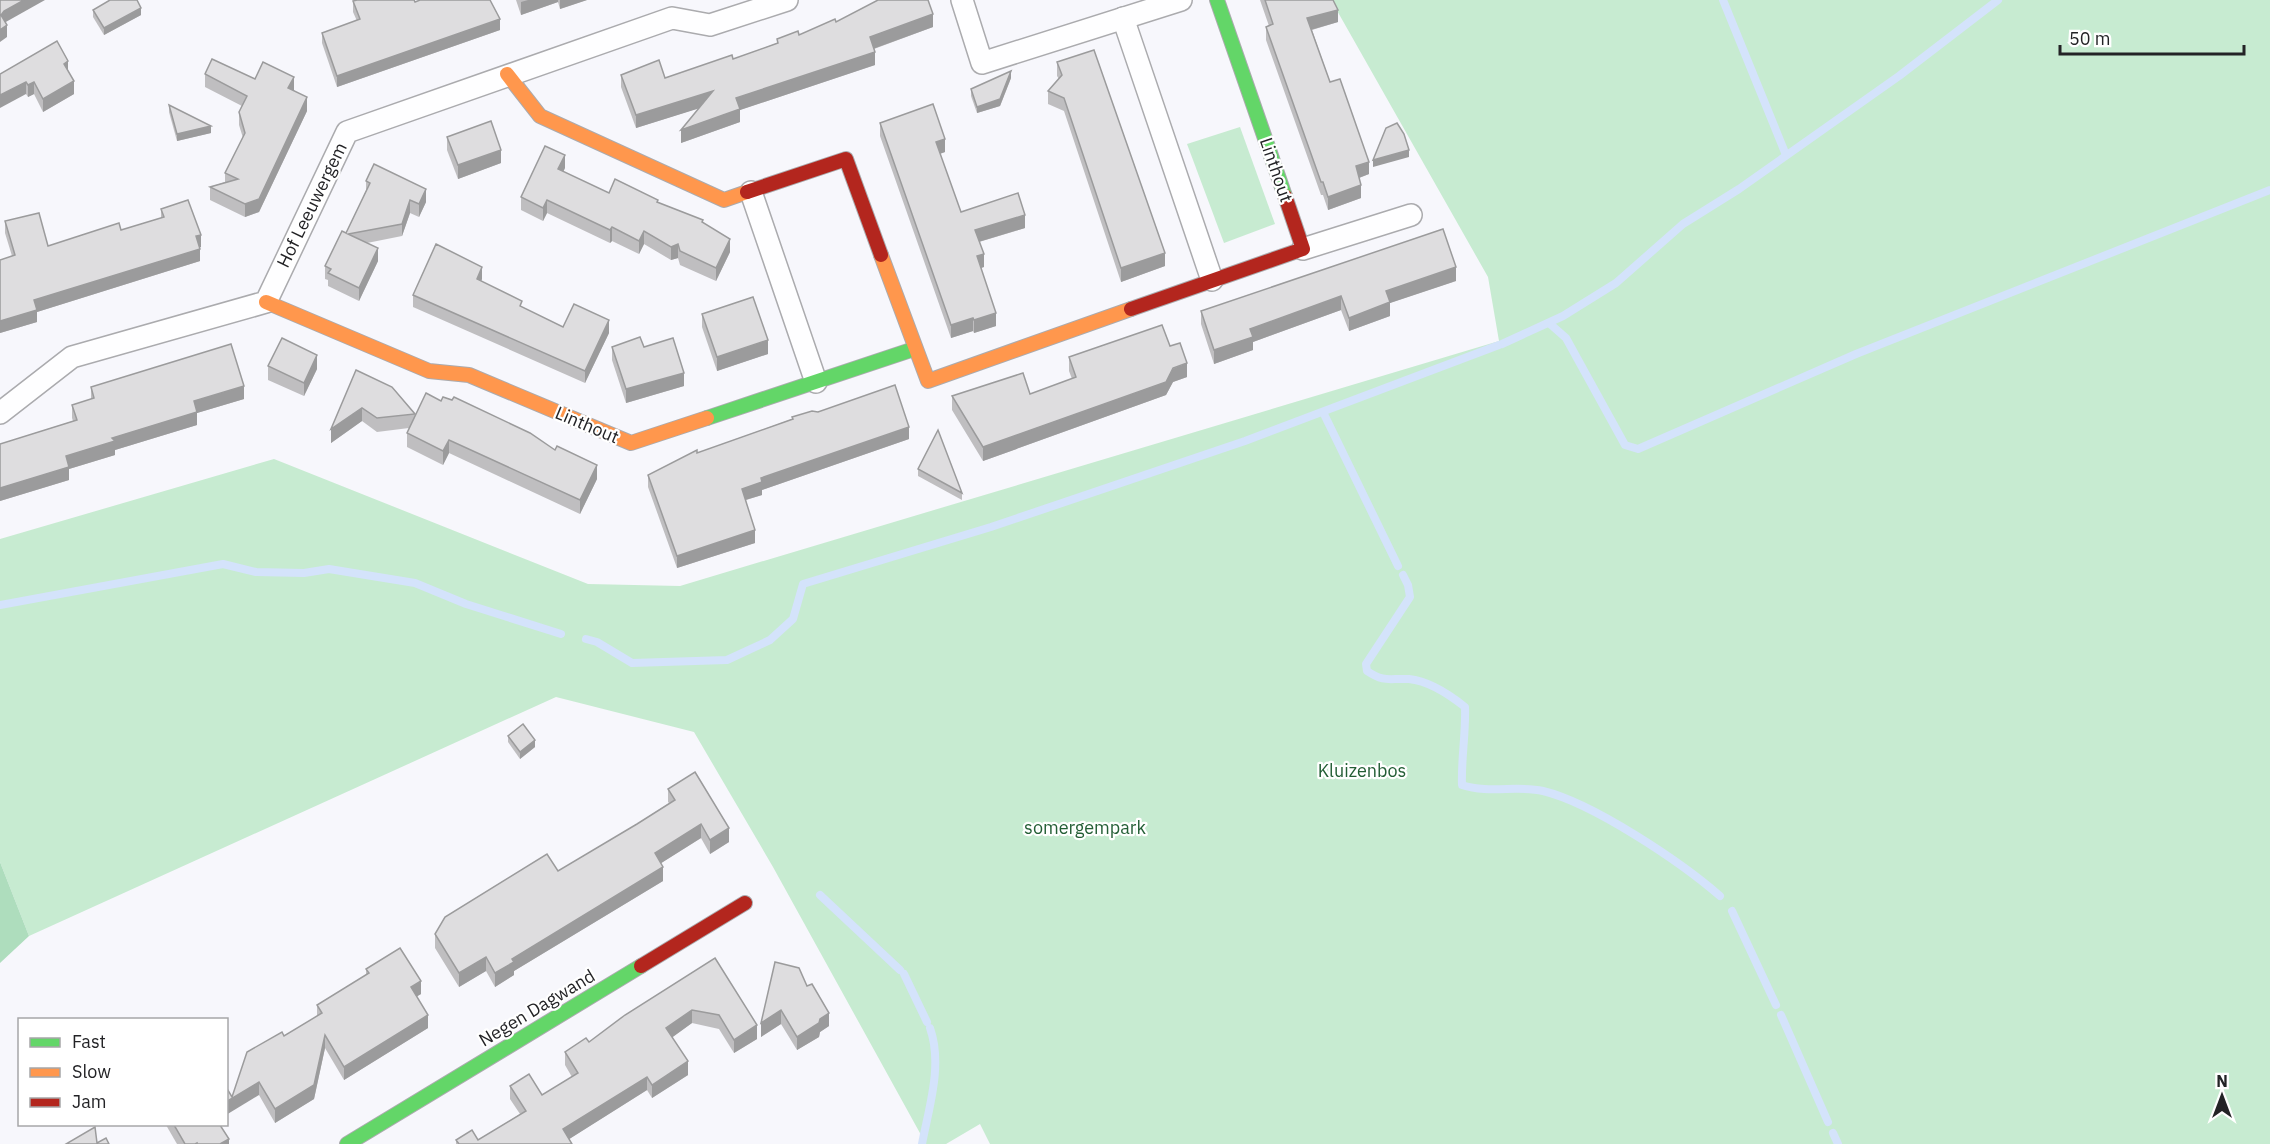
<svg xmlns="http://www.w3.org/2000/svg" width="2270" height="1144" font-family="'IBM Plex Sans',sans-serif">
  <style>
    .green { fill: #c7ebd1 }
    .forest { fill: #aeddbd }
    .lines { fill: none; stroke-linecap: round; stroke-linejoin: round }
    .stream { stroke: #d4e3fb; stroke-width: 8 }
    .street-casing { stroke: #ababae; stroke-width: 24 }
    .fast-casing { stroke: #ababae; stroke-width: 16 }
    .slow-casing { stroke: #ababae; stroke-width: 16 }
    .jam-casing { stroke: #ababae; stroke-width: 16 }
    .street { stroke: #fefeff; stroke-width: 21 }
    .fast { stroke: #63d668; stroke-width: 14 }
    .slow { stroke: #ff974d; stroke-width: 14 }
    .jam { stroke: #b3261e; stroke-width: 14 }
    .wall { fill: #bfbec0 }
    .shaded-wall { fill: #9b9b9c }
    .building { fill: #dedddf; stroke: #9b9b9c; stroke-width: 1.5 }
    .labels { text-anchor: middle; stroke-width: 4.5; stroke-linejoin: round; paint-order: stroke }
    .street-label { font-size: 18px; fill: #232326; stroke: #fff }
    .park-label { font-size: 18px; fill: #235e35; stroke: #fff }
  </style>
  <rect width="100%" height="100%" fill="#f7f7fc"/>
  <g class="green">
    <polygon points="1331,0 2270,0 2270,1144 990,1144 980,1124 946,1144 926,1144 773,867 694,732 556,697 29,936 0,862 0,539 274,459 588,584 680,586 1499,341 1488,277"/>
    <polygon points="1240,127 1275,224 1224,243 1187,144"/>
  </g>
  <polygon class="forest" points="0,862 29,936 0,963"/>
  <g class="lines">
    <g class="stream">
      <polyline points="1723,0 1786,155"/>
      <polyline points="1549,323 1566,338 1625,445 1638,449 1856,354 2270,190"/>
      <polyline points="1502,344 1563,316 1616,283 1683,224 1739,189 1899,76 1998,0"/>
      <polyline points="1323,412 1398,566"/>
      <path d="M1403 575 1408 585 1410 597 1366 664 1367 671C1385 683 1389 678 1409 679 1429 681 1450 695 1465 707 1466 733 1461 759 1462 785 1489 794 1517 785 1543 791 1593 803 1681 862 1720 896"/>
      <polyline points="0,605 223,564 256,572 304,573 329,569 415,583 466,604 561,634"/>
      <polyline points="586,639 597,642 632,663 727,660 770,640 793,619 803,584 991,527 1245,441 1499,345"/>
      <polyline points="820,895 900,970"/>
      <polyline points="1732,911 1776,1005"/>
      <polyline points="904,974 927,1022"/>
      <polyline points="1781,1015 1828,1122"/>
      <polyline points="1833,1133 1838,1144"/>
      <path d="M922 1144C929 1107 943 1065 930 1028"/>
    </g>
    <defs>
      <g id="street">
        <polyline points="962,0 982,63 1181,0"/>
        <polyline points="1123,18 1212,280"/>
        <polyline points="751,192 816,382"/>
        <polyline points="1303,249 1411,215"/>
        <polyline points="0,413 72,357 266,302 347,132 672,18 710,25 787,0"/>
      </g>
      <g id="fast">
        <polyline points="1217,0 1285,196"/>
        <polyline points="707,418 914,349"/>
        <polyline points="347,1144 641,966"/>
      </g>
      <g id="slow">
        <polyline points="507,74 540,116 724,200 747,192"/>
        <polyline points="881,255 928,381 1131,309"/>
        <polyline points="266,302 429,371 469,375 631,443 707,418"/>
      </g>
      <g id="jam">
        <polyline points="747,192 846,159 881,255"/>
        <polyline points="1131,309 1303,249 1285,196"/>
        <polyline points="641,966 745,903"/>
      </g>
    </defs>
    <use href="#street" class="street-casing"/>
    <use href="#fast" class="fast-casing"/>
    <use href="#slow" class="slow-casing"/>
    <use href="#jam" class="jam-casing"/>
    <use href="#street" class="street"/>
    <use href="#fast" class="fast"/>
    <use href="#slow" class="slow"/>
    <use href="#jam" class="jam"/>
  </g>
  <g class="wall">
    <polygon points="516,0 587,0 560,9 558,2 521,15"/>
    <polygon points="1260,0 1333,0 1338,22 1312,30 1330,82 1369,174 1359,178 1361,198 1328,210 1323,195 1321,195 1266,40 1266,27 1269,26"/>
    <polygon points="353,1 415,2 500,30 337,87 322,43 322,33 357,21 353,12"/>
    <polygon points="93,10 141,15 104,35 93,17"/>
    <polygon points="836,22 933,27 874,49 875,65 740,110 740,122 681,143 699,108 636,128 621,87 621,75 665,78 733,59 777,43 777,39 799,35"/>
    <polygon points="1057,62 1165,266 1121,282 1064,111 1048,104 1048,91 1059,79 1057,76"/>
    <polygon points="68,71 74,94 43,112 34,94 28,97 26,94 0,74"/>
    <polygon points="205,74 255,79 294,90 307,111 259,212 245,217 210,200 210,187 225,182 225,173 243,138 239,125 239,112 242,106 205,87"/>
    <polygon points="1011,78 1000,106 977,113 971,96 971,89"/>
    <polygon points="169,105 211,133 177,141 169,112"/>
    <polygon points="880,123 945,152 940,154 961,212 1025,228 979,242 984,267 981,268 996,326 974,333 973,331 951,338 880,136"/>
    <polygon points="447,137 501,163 458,179 447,150"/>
    <polygon points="565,168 563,172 609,193 658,203 703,223 730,252 716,281 680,265 678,258 671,260 644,244 639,254 612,241 610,243 547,213 543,221 521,210 521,197"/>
    <polygon points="366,181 426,202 419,217 410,213 402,236 367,243 378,261 359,301 328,286 328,280 325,279 325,266 346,233 366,191"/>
    <polygon points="161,209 201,247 199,247 200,261 37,312 37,322 0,333 0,260 12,256 5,233 5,221 48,246 121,230 161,218"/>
    <polygon points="482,279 481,281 522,307 563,327 609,333 585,383 413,307 413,295"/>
    <polygon points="1456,281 1390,303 1390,316 1349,331 1341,310 1253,342 1253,350 1214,364 1201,324 1201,311"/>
    <polygon points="702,314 768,354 717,371 702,327"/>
    <polygon points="1170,346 1187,377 1173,382 1166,395 983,461 952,410 952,396 1030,394 1072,379 1069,371 1069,357"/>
    <polygon points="612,347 644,347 684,386 626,403 612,360"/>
    <polygon points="268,366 317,369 304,396 268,380"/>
    <polygon points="91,387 244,399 197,413 197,425 115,450 115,455 69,469 69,480 0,501 0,507 0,444 73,421 72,418 72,405 91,399"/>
    <polygon points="392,387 415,414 415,416 597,479 580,514 449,453 443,465 407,447 407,433 409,428 377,432 362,421 331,443 331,429"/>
    <polygon points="792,417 909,439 762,490 762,495 746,500 755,543 677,568 648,487 648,475 697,453 792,419"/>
    <polygon points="918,469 962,493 962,500 918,476"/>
    <polygon points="508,736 535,747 520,759 508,742"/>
    <polygon points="668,789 729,842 710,854 701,838 661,863 663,881 514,971 514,975 495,987 486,971 459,987 435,948 435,934 558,871 637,824 669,803 668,802"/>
    <polygon points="715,958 757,1039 734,1053 719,1029 692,1023 672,1037 688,1075 652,1098 647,1090 569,1139 572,1144 456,1144 456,1140 478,1140 520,1114 510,1099 510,1086 542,1095 572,1077 565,1065 565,1052 589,1042"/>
    <polygon points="366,969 421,994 417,996 428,1028 344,1080 325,1048 314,1099 275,1123 259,1095 232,1097 284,1036 317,1016 317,1005 366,975"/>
    <polygon points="807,986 829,1026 820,1032 819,1037 797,1050 781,1024 761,1037 761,1023"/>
    <polygon points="166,1125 220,1125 229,1144 177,1144"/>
  </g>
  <g class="shaded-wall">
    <polygon points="24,0 45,0 4,23 1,15 4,11"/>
    <polygon points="528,0 558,0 558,2 521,15 521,2"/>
    <polygon points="560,0 587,0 560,9"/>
    <polygon points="141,8 141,15 104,35 104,28"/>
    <polygon points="1338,10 1338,22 1307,31 1307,18"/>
    <polygon points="933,14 933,27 870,50 870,37"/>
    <polygon points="500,19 500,30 337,87 337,76"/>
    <polygon points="7,25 7,37 0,42 0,30"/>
    <polygon points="875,52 875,65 740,110 740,122 681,143 681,130 736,98"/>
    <polygon points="68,61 68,73 64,64"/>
    <polygon points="1011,71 1011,78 1000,106 977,113 977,107"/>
    <polygon points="294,77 294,90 288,101 288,88"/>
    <polygon points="74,81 74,94 43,112 43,99"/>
    <polygon points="26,82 26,94 0,108 0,95"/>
    <polygon points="34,82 34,94 28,97 28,85"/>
    <polygon points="713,91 713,104 636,128 636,115"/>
    <polygon points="307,97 307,111 259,212 245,217 245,204"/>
    <polygon points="211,126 211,133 177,141 177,134"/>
    <polygon points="945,139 945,152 936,155 936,142"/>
    <polygon points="501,150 501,163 458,179 458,165"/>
    <polygon points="1409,150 1409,157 1373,167 1373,160"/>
    <polygon points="565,155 565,168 558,182 558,169"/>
    <polygon points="1369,162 1369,174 1356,179 1356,166"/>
    <polygon points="1361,185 1361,198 1328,210 1328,197"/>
    <polygon points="426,189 426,202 419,217 419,204"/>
    <polygon points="410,200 410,213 402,236 402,224"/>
    <polygon points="547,200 547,213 543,221 543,208"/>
    <polygon points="1025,215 1025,228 975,243 975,230"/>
    <polygon points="612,227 612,241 610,243 610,230"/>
    <polygon points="644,231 644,244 639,254 639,241"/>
    <polygon points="201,235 201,247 196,248 196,236"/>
    <polygon points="730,239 730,252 716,281 716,268"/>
    <polygon points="678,244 678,258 671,260 671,247"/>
    <polygon points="378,248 378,261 359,301 359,288"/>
    <polygon points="200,249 200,261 37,312 37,322 0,333 0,321 34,300"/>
    <polygon points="1165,253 1165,266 1121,282 1121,268"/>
    <polygon points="984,254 984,267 977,269 977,256"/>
    <polygon points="482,267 482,279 477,291 477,279"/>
    <polygon points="1456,267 1456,281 1390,303 1390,316 1349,331 1349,318 1386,291"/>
    <polygon points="1341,296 1341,310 1253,342 1253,350 1214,364 1214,350 1250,329"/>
    <polygon points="996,313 996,326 974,333 974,320"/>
    <polygon points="973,318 973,331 951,338 951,325"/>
    <polygon points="609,320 609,333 585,383 585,371"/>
    <polygon points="768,340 768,354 717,371 717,357"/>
    <polygon points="317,355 317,369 304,396 304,383"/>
    <polygon points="1187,363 1187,377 1173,382 1166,395 983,461 983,447"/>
    <polygon points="684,373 684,386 626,403 626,389"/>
    <polygon points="244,386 244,399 197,413 197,425 115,450 115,455 69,469 69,480 0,501 0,507 0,488 66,456 112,438 194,401"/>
    <polygon points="362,408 362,421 331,443 331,429"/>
    <polygon points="909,427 909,439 762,490 762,495 742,501 742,489 761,478"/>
    <polygon points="449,440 449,453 443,465 443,451"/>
    <polygon points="597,465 597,479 580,514 580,500"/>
    <polygon points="755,530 755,543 677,568 677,556"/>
    <polygon points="535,740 535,747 520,759 520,752"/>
    <polygon points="701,824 701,838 655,867 655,853"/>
    <polygon points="729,828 729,842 710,854 710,840"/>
    <polygon points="663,867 663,881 514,971 514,975 495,987 495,973 512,959"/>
    <polygon points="486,957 486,971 459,987 459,973"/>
    <polygon points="421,981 421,994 411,1000 411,987"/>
    <polygon points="692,1010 692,1023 666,1042 666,1028"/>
    <polygon points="781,1010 781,1024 761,1037 761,1023"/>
    <polygon points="829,1013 829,1026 820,1032 819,1037 797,1050 797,1037 820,1019"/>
    <polygon points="428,1015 428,1028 344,1080 344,1067"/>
    <polygon points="757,1025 757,1039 734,1053 734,1040"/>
    <polygon points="325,1035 325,1048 314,1099 275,1123 275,1109"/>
    <polygon points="688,1061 688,1075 652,1098 652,1085"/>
    <polygon points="647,1077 647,1090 563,1143 563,1129"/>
    <polygon points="259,1082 259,1095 226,1115 226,1102"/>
    <polygon points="229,1139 229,1144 220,1144"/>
  </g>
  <g class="building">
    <polygon points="0,0 24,0 4,11 1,15 7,25 0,30"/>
    <polygon points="110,0 137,0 141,8 104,28 93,10"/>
    <polygon points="357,0 414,0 415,2 420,0 490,0 500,19 337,76 322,33 360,19 353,1"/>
    <polygon points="878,0 928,0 933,14 870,37 875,52 736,98 740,109 681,130 713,91 636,115 621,75 659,60 665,78 732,55 733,59 778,43 777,39 798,31 799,35 835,19 836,22"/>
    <polygon points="1265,0 1333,0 1338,10 1307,18 1330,82 1340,79 1369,162 1356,166 1361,185 1328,197 1323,182 1321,182 1266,27 1273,24"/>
    <polygon points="57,41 68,61 64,64 74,81 43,99 34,82 28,85 26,82 0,95 0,74"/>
    <polygon points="1094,50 1165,253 1121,268 1064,98 1048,91 1062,75 1057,62"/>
    <polygon points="212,59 255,79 263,62 294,77 288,88 307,97 259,199 245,204 210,187 238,179 225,173 245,133 239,112 247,96 205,74"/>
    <polygon points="1011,71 1000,99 977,107 971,89"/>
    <polygon points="933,104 945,139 936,142 961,212 1018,193 1025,215 975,230 984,254 977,256 996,313 974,320 973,318 951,325 880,123"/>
    <polygon points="169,105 211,126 177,134"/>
    <polygon points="491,121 501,150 458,165 447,137"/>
    <polygon points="1397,123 1404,134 1409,150 1373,160 1386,128"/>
    <polygon points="545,146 565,155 558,169 609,193 615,179 658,200 657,202 703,220 702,222 730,239 716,268 680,251 678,244 671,247 644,231 639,241 612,227 610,230 547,200 543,208 521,197"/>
    <polygon points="374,164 426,189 419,204 410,200 402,224 348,234 378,248 359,288 328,273 331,269 325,266 342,231 346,233 370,183 366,181"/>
    <polygon points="188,200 201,235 196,236 200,249 34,300 37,310 0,321 0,260 15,255 5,221 39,213 48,246 119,223 121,230 164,217 161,209"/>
    <polygon points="1443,229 1456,267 1386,291 1390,302 1349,318 1341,296 1250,329 1253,337 1214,350 1201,311"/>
    <polygon points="436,244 482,267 477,279 522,301 520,306 563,327 574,304 609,320 585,371 413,295"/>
    <polygon points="753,297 768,340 717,357 702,314"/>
    <polygon points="1162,325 1170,346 1180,343 1187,363 1173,368 1166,382 983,447 952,396 1023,373 1030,394 1076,377 1069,357"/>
    <polygon points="640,337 644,347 673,338 684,373 626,389 612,347"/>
    <polygon points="282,338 317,355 304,383 268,366"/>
    <polygon points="231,344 244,386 194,401 197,412 112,438 115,441 66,456 69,467 0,488 0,444 77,420 72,405 94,398 91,387"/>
    <polygon points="356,370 392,387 415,414 377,418 362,408 331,429"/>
    <polygon points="895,385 909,427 761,478 762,482 742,489 755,530 677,556 648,475 697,450 697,453 793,419 792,417 812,411 818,412"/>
    <polygon points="426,393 441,401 443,397 452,400 454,397 530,433 555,450 557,446 597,465 580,500 449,440 443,451 407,433"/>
    <polygon points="938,430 962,493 918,469"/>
    <polygon points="523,724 535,740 520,752 508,736"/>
    <polygon points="695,772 729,828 710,840 701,824 655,853 663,867 512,959 514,962 495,973 486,957 459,973 435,934 445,917 547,854 558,871 637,824 675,800 668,789"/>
    <polygon points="400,948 421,981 411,987 428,1015 344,1067 325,1035 314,1085 275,1109 259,1082 226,1102 226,1087 232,1097 247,1052 282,1032 284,1036 322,1013 317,1005 369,973 366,969"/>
    <polygon points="715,958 757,1025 734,1040 719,1015 692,1010 666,1028 688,1061 652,1085 647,1077 563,1129 572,1144 459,1144 456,1140 472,1130 478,1140 526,1111 510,1086 529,1074 542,1095 578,1073 565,1052 586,1038 589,1042 625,1015"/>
    <polygon points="775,962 799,968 807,986 812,984 829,1013 820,1019 819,1023 797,1037 781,1010 761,1023"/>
    <polygon points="174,1125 220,1125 229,1139 220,1144 197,1144 197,1143 195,1144 185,1144"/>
    <polygon points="95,1127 97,1143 106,1138 109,1144 66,1144"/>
  </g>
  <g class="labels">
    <g class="street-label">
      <text transform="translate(1276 170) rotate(71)" y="6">Linthout</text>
      <text transform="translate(312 205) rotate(-64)" y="6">Hof Leeuwergem</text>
      <text transform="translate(587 425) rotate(23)" y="6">Linthout</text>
      <text transform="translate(537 1008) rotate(-31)" y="6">Negen Dagwand</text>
    </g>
    <g class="park-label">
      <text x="1362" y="777">Kluizenbos</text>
      <text x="1085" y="834">somergempark</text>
    </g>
  </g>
  <rect x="18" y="1018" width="210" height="108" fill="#ffffff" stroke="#a7a7a8" stroke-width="1.5"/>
  <rect x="30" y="1038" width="30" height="9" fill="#63d668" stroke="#a7a7a8" stroke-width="1.5"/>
  <text x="72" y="1048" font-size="18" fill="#232326">Fast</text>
  <rect x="30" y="1068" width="30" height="9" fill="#ff974d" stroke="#a7a7a8" stroke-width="1.5"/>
  <text x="72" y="1078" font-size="18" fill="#232326">Slow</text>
  <rect x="30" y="1098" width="30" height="9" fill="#b3261e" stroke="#a7a7a8" stroke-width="1.5"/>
  <text x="72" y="1108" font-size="18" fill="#232326">Jam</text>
  <g transform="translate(2222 1096)" stroke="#ffffff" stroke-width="4.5" paint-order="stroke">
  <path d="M0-4.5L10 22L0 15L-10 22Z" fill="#232326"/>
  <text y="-9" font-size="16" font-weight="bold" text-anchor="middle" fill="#232326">N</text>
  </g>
  <path d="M2060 45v9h184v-9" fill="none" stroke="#232326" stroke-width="3"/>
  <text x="2069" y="45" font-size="18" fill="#232326" stroke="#ffffff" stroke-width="4.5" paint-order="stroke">50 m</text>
</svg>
